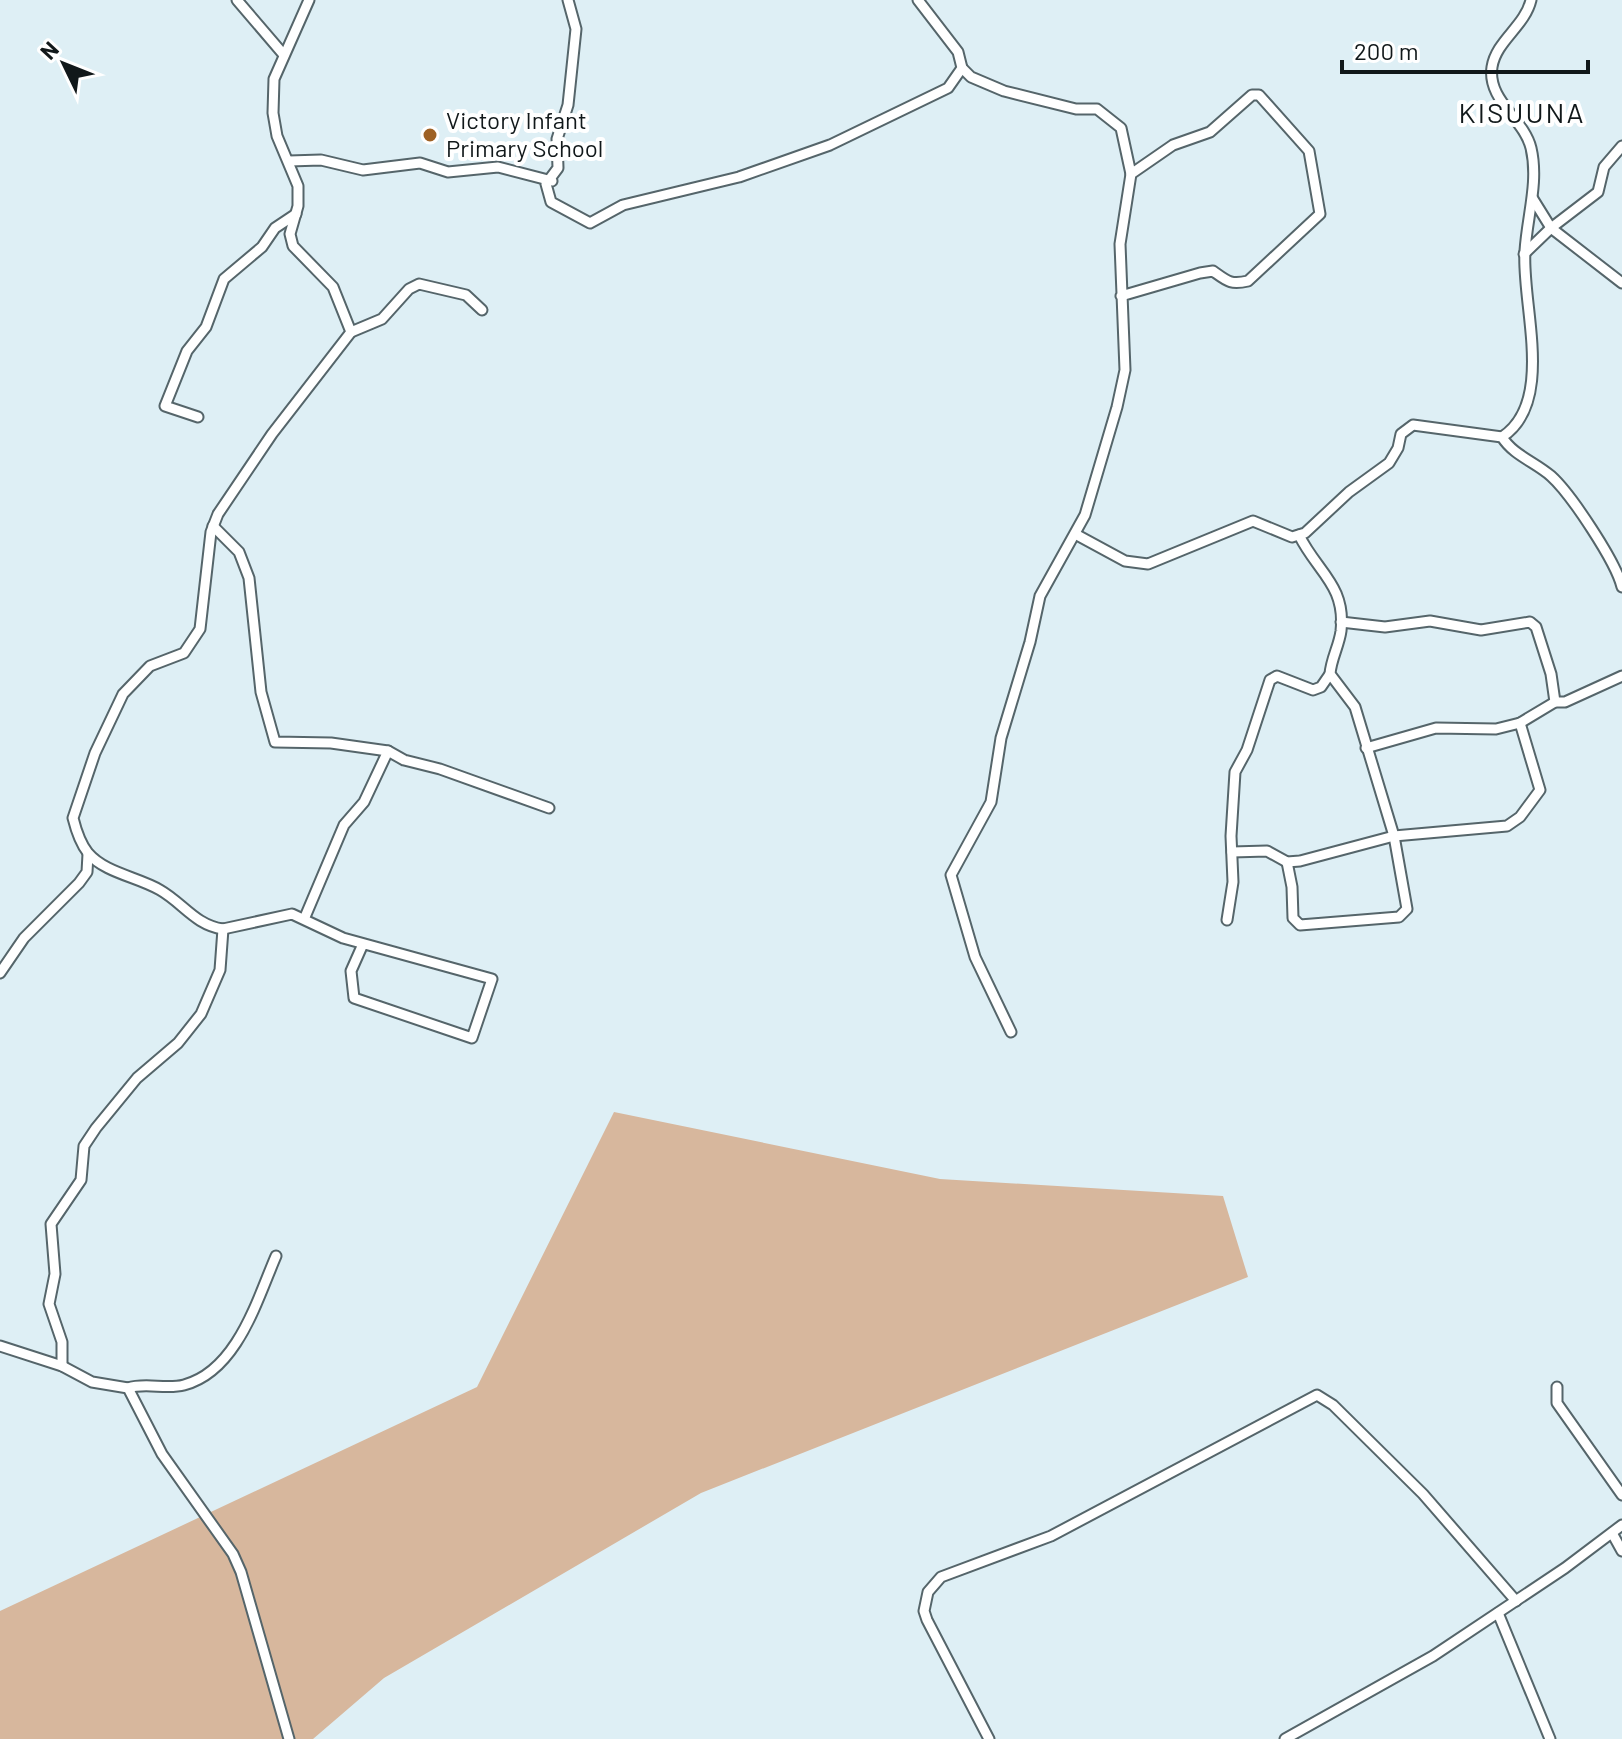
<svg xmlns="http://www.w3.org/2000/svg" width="1622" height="1739" font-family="Barlow,sans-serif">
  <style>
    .green { fill: #d7b79d }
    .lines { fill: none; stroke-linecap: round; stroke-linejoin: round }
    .minor-casing { stroke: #55656a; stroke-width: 13 }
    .minor { stroke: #fff; stroke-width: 9 }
    .poi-dot { fill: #9e6124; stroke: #fff; stroke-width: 3 }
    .labels { text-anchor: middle; stroke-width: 8; stroke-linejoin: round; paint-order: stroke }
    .poi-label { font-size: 24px; fill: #11181a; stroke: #fff; text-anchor: start }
    .quarter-label { font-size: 28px; letter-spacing: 2px; fill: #11181a; stroke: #fff }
  </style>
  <rect width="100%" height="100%" fill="#deeff5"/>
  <polygon class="green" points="614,1112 940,1179 1223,1196 1248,1277 701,1493 384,1678 313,1739 0,1739 0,1611 477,1387"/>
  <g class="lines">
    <defs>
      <g id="minor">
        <polyline points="237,0 284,55"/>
        <path d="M309 0 274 79 273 113 277 136 298 186V206L290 234 293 246 333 287 351 332 272 434 218 514 211 532 200 629 184 653 150 666 123 694 95 753 73 818C76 830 80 843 88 853 105 873 138 877 160 890 183 903 195 925 223 929L292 914 343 938 492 979 472 1038 354 998 351 971 363 944"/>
        <polyline points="568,0 576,29 568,105 557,139 558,168 546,184 551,202 590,223 623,205 739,177 830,145 948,88 962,68 958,52 918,0"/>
        <path d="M1531 0C1525 26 1496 41 1492 67 1487 100 1524 119 1531 148 1539 182 1527 217 1525 251 1521 303 1556 402 1502 437 1513 455 1535 462 1551 476 1571 494 1616 562 1622 587"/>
        <polyline points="962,68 971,77 1004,91 1076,109 1097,109 1121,128 1131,174"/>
        <polyline points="289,161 321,160 363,170 420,163 448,172 498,167 552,181"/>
        <polyline points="1533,199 1551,228 1622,283"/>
        <polyline points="1524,254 1551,228 1598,192 1604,167 1622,146"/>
        <polyline points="351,332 382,319 409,289 419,284 466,295 482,310"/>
        <polyline points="198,417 165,406 187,351 206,327 224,279 262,247 275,228 296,214"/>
        <polyline points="213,526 239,552 249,578 261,692 275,742 331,743 388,751 404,760 440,769 549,808"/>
        <polyline points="1077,535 1125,561 1148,564 1253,521 1292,537 1305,533 1349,492 1389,463 1398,448 1401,434 1413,425 1502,437"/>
        <polyline points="1341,622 1385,627 1430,621 1481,630 1530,622 1536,627 1551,674 1555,702"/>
        <polyline points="1366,748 1436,728 1496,729 1520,723 1555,702 1565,702 1622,676"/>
        <polyline points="1232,852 1267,851 1287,862 1300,861 1394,836 1507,826 1520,817 1540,790 1520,723"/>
        <path d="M1287 862 1292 887 1293 918 1300 925 1399 917 1407 909 1394 836 1355 707 1330 674C1331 659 1339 646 1341 631 1346 585 1317 572 1299 535"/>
        <polyline points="305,917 344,825 364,802 388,751"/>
        <polyline points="1227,920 1233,882 1231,836 1235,772 1247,750 1270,680 1277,676 1313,690 1321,687 1330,674"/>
        <polyline points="0,973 24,938 79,883 87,872 88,854"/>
        <path d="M1011 1032 975 957 951 875 991 802 1001 738 1030 642 1040 596 1085 515 1117 407 1125 370 1120 244 1131 174 1173 145 1210 132 1252 95H1259L1309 151 1320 214 1248 281C1230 285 1227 281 1213 271L1200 273 1121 296"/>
        <polyline points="0,1346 62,1366 92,1382 128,1388 162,1454 233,1554 241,1572 289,1739"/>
        <polyline points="62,1366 62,1342 49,1304 55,1274 51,1224 81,1180 84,1146 96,1128 137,1078 178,1043 201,1014 220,970 223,929"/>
        <polyline points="1557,1387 1557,1403 1622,1495"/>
        <path d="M128 1388C146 1382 166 1390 184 1385 237 1371 257 1300 276 1256"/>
        <polyline points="1612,1533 1622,1551"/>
        <polyline points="1498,1613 1550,1739"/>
        <polyline points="989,1739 927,1620 924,1611 928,1592 941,1577 1051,1536 1317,1395 1333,1405 1423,1494 1516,1601"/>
        <polyline points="1285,1739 1433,1656 1565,1568 1622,1525"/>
      </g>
    </defs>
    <use href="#minor" class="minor-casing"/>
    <use href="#minor" class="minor"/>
  </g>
  <circle class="poi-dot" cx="430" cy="135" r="8"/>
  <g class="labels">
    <g class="poi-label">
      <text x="446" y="129">Victory Infant<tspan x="446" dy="28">Primary School</tspan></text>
    </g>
    <g class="quarter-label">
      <text x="1522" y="123">KISUUNA</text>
    </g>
  </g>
  <g transform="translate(64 64) rotate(313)" stroke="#ffffff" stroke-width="6" paint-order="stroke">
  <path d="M0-6L14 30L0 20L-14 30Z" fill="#11181a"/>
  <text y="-12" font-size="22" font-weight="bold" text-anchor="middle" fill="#11181a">N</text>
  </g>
  <path d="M1342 60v12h246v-12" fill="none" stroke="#11181a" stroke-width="4"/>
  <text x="1354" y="60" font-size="24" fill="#11181a" stroke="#ffffff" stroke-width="6" paint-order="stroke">200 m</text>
</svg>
